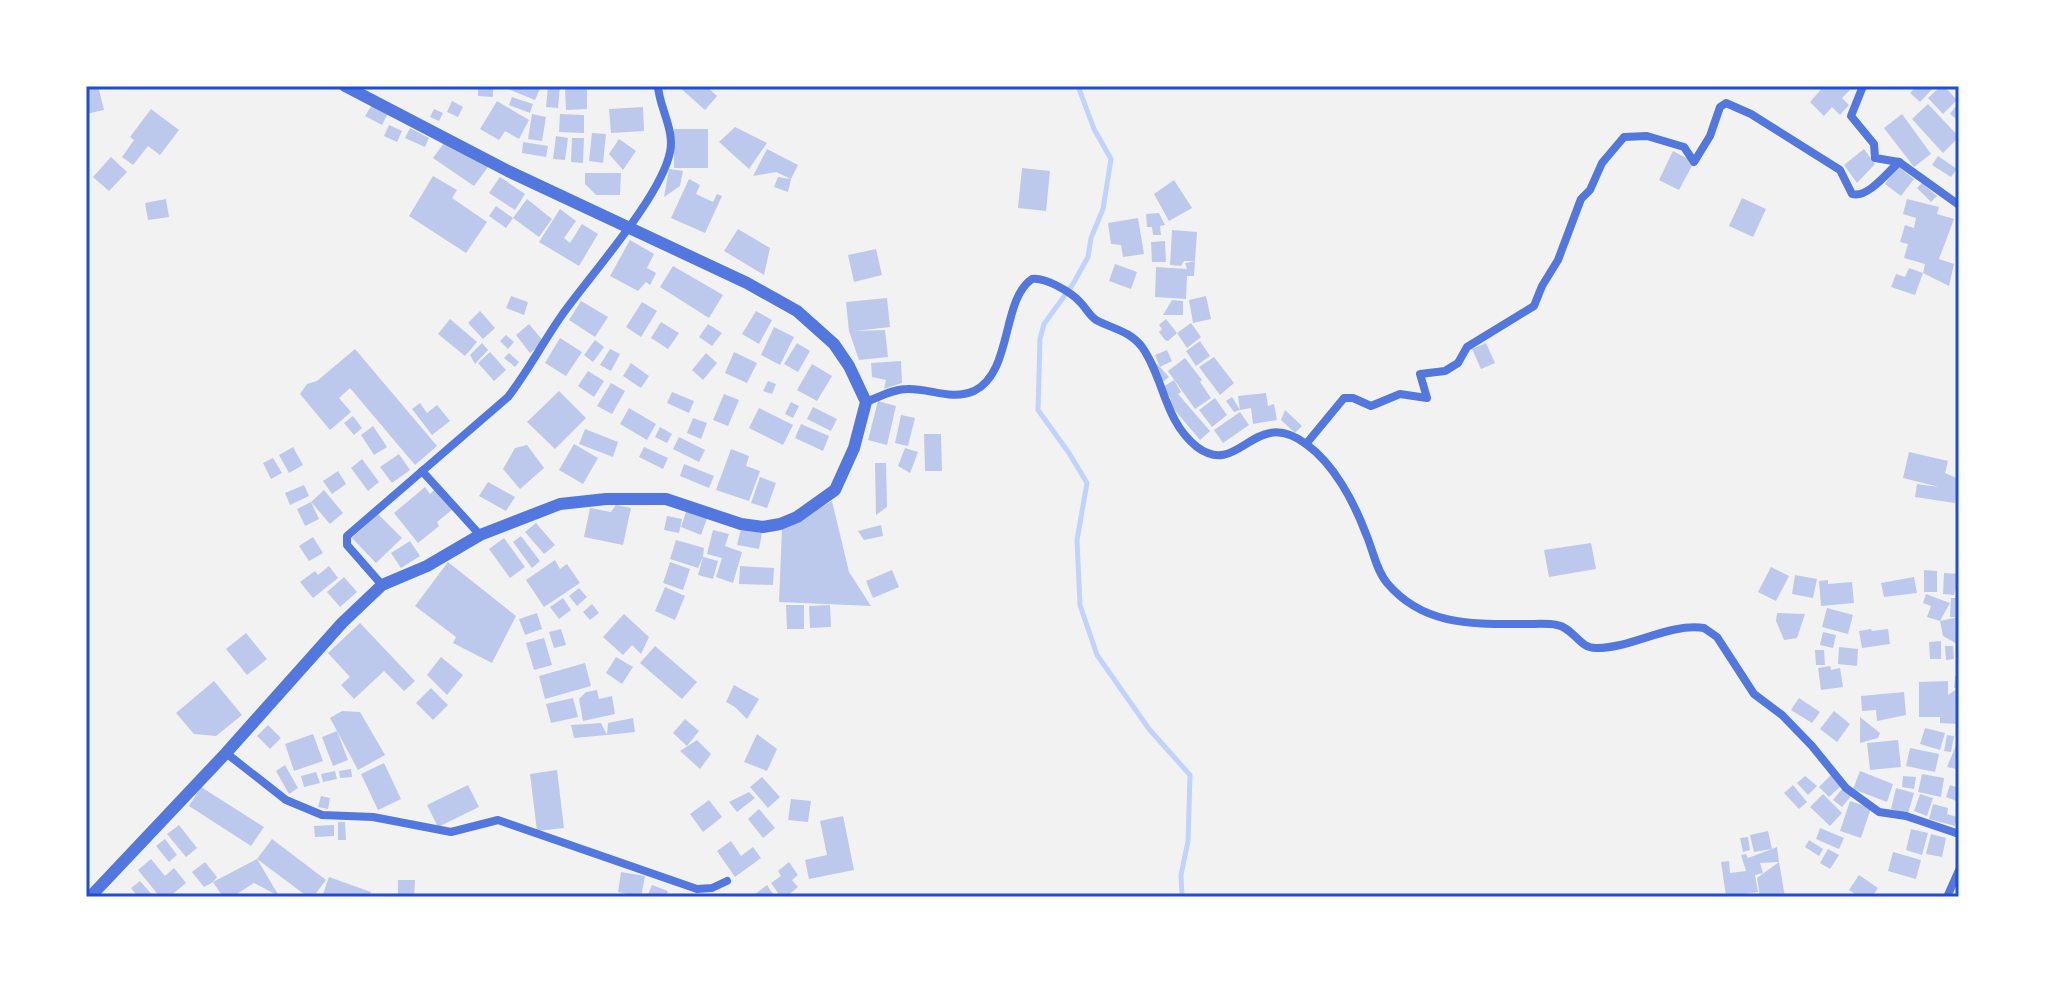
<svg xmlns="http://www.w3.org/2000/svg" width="2045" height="983" font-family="Lato,sans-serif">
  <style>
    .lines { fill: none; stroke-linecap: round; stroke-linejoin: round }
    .stream { stroke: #bfd3fe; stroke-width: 5 }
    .building { fill: #bdc9ec }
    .minor { stroke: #5277de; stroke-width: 8 }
    .tertiary { stroke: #5277de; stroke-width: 12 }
    .neatline { fill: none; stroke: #1d4ed8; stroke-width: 3 }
  </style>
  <rect width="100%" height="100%" fill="#f2f2f2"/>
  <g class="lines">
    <polyline class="stream" points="1078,86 1094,129 1111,159 1103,209 1091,238 1088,257 1073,284 1044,324 1040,339 1038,410 1069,453 1087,483 1077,540 1080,605 1097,655 1149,729 1190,775 1188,841 1181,875 1182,897"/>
  </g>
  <g class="building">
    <polygon points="86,86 98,86 104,110 86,114"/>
    <polygon points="478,86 493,86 493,97 478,96"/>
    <polygon points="501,86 541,86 535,100"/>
    <polygon points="548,86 560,86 558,108 546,107"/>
    <polygon points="678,86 706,86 717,96 705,110"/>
    <polygon points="1824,86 1846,86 1850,90 1842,98 1849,105 1840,115 1832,107 1824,116 1810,102"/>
    <polygon points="1917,86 1935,86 1920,102 1910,93"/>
    <polygon points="1941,86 1944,86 1957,100 1943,114 1928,98"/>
    <polygon points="565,88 587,88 587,109 566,110"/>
    <polygon points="512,97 533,104 530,113 509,105"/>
    <polygon points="452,101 463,107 458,117 447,112"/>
    <polygon points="497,101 529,120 519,139 505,131 499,140 480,129"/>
    <polygon points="1959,102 1959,121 1950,114"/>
    <polygon points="1928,104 1959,137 1943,153 1912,119"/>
    <polygon points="372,105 388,113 382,125 365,116"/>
    <polygon points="643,107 644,131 611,133 609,109"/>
    <polygon points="151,109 179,130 160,155 148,146 133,165 122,157 134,140 130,137"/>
    <polygon points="434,109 443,113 439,121 430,117"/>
    <polygon points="532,114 546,117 542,141 528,139"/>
    <polygon points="560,114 584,115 584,133 559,132"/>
    <polygon points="1902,114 1931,154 1914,167 1884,128"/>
    <polygon points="389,125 402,131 397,142 384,136"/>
    <polygon points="735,127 767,143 749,169 719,142"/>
    <polygon points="410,128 429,138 425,147 405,138"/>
    <rect x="674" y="129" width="34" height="39"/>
    <polygon points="592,133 606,134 603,163 589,161"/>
    <polygon points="556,136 568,138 565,160 553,159"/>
    <polygon points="572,138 584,138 583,163 571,162"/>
    <polygon points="447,139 488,167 474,186 433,158"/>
    <polygon points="619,139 636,151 623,170 609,154"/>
    <polygon points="523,142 548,146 546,157 522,153"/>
    <polygon points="767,149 798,165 791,179 776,172 753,176"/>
    <polygon points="1864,149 1875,164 1857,183 1844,165"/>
    <polygon points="1673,151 1694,162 1679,190 1659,180"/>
    <polygon points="1938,156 1957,169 1951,177 1932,165"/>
    <polygon points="111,157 127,172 109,191 93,177"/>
    <polygon points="1898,166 1914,179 1901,196 1885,184"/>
    <polygon points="1022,168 1050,171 1046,211 1018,208"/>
    <polygon points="669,169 683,171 680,186 664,197"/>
    <polygon points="585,173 621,173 620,195 596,195 585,184"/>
    <polygon points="433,176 457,190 452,198 487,222 466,253 409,216"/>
    <polygon points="500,177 525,194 515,210 489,193"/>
    <polygon points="778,177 791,179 788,192 774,187"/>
    <polygon points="689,179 700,185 696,194 713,202 717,194 722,196 705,233 671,218"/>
    <polygon points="1174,180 1192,208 1169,221 1154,194"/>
    <polygon points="1922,183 1937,196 1931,202 1917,188"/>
    <polygon points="1742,198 1766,209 1753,237 1729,226"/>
    <polygon points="166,199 169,217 148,220 145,203"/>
    <polygon points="527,199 552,219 539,237 513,218 506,228 489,216 496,206 513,218"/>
    <polygon points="1907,199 1939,207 1937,214 1954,219 1939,259 1954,264 1949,286 1923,273 1925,264 1904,258 1908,244 1900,242 1905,225 1914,228 1916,218 1903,214"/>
    <polygon points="560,209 576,221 564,238 570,243 582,224 598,234 579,266 539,242"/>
    <polygon points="1159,213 1165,225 1160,226 1161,235 1153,235 1152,227 1147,227 1146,214"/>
    <polygon points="1138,218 1144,254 1123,257 1121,245 1111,244 1108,223"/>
    <polygon points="738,229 770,248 764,275 724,251"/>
    <polygon points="1172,230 1197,232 1195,261 1184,261 1181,266 1170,265"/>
    <polygon points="630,240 654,254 647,268 656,273 650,285 646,282 638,291 610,276"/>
    <polygon points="1165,241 1166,262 1152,262 1151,242"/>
    <polygon points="876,249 882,275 854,282 848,255"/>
    <polygon points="1195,261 1194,276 1187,276 1186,299 1155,297 1156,267 1187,269 1185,263"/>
    <polygon points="1115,264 1137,272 1131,289 1109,281"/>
    <polygon points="673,266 723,295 709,318 660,287"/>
    <polygon points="1909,268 1923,273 1915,295 1891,287 1896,274 1905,277"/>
    <polygon points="511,296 528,302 524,315 506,308"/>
    <polygon points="1206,296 1211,319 1193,323 1189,300"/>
    <polygon points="887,298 890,327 855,331 885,330 888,357 859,360 849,331 846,302"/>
    <polygon points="1172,300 1183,301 1183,315 1163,315"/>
    <polygon points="581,301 608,317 595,337 569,320"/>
    <polygon points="642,302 657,311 641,337 626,327"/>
    <polygon points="480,311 495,328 483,339 468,323"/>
    <polygon points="756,311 772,320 759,344 742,334"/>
    <polygon points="450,319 477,342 465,356 438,334"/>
    <polygon points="1166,319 1177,333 1191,323 1201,337 1187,348 1177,333 1168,341 1165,340 1159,332 1162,329 1159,325"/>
    <polygon points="661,322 679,333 668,349 651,338"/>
    <polygon points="529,324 544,342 530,353 516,335"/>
    <polygon points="708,324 722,333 712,346 699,337"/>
    <polygon points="774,327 794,337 780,365 761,355"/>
    <polygon points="506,335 514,342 508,349 500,341"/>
    <polygon points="560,338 582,352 566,376 545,363"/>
    <polygon points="595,340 604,347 593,362 584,355"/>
    <polygon points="1200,341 1210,356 1196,366 1186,351"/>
    <polygon points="482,343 488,350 475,364 470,355"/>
    <polygon points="797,343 810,351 798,372 784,364"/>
    <polygon points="1486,343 1495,363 1481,369 1472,349"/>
    <polygon points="355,349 437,446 415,465 350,388 339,398 351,412 330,430 300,394 307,384 317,381"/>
    <polygon points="610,349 620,354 611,371 600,365"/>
    <polygon points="1167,350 1172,361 1160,367 1169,377 1161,383 1155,366 1157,364 1160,367 1155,355"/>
    <polygon points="490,352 506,370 494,381 478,363"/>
    <polygon points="734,352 757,363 747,383 725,373"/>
    <polygon points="509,353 519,362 515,367 504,358"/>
    <polygon points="706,353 717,363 703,380 692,370"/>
    <polygon points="1214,357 1234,383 1220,395 1199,367"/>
    <polygon points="1185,358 1202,380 1200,382 1211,398 1195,409 1168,371"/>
    <polygon points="901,361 902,383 884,389 886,380 872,377 871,363"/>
    <polygon points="631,363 649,376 641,388 623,376"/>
    <polygon points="812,364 832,376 817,401 797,390"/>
    <polygon points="588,371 604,381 594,397 578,386"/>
    <polygon points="1174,380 1181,392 1178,394 1210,431 1200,440 1168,402 1171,399 1163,387"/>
    <polygon points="768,381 776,384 772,394 763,391"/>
    <polygon points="611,383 625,391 612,414 597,406"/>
    <polygon points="559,391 586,418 555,449 527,422"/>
    <polygon points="672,392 694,401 689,413 667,403"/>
    <polygon points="1266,393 1268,406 1274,404 1277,420 1253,424 1251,408 1240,410 1238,396"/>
    <polygon points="724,394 739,400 728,426 713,420"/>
    <polygon points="1232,397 1240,410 1234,412 1226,401"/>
    <polygon points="1215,398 1227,415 1212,427 1199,410"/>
    <polygon points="878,401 896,406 887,445 868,440"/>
    <polygon points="791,402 799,406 793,418 785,414"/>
    <polygon points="420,403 427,413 437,405 450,421 432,435 412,409"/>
    <polygon points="813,407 837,419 831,431 807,419"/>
    <polygon points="629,408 656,424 647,440 620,424"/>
    <polygon points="759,408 793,425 783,445 749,428"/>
    <polygon points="1285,410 1302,426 1295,433 1281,420"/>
    <polygon points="1240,412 1249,425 1223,443 1214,430"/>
    <polygon points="901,415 915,418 908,446 895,443"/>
    <polygon points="353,416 362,428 354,435 344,423"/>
    <polygon points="693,418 707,423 701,439 687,433"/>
    <polygon points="801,424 829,436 823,451 795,438"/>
    <polygon points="373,426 387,447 374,455 361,435"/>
    <polygon points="660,427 672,434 667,443 655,437"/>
    <polygon points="585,429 618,442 613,457 579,444"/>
    <polygon points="924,434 941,434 942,471 925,471"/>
    <polygon points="679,437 705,450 699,462 673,449"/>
    <polygon points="574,444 598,458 583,484 559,470"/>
    <polygon points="527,445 544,468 520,489 503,469 515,448"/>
    <polygon points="293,447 303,465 289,473 279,455"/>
    <polygon points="644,447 668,458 663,469 639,457"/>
    <polygon points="905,448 918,452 910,473 898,466"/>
    <polygon points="731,449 749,456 746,466 760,471 749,501 716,490"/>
    <polygon points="1909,452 1948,461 1945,473 1959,479 1955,503 1915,497 1917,484 1939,487 1903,478"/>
    <polygon points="399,454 410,470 392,483 380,467"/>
    <polygon points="273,458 282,473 271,479 263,463"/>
    <polygon points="362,459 379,482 368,491 351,468"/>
    <polygon points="875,463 886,463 887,507 876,515"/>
    <polygon points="684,464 714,476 709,488 680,476"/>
    <polygon points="338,471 346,484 332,494 323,481"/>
    <polygon points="760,477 776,483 767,508 751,503"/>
    <polygon points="488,482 515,497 506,511 479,496"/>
    <polygon points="304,485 309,496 290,505 285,493"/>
    <polygon points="425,487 430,494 436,488 453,509 437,522 439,526 418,543 394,513"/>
    <polygon points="324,490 343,513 330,524 311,502"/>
    <polygon points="832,501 849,572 871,606 779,602 782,529"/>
    <polygon points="311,502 319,519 305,526 297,509"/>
    <polygon points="616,505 631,508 623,545 584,537 590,508 611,512"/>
    <polygon points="688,506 709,513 701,535 681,527"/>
    <polygon points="378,514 402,538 376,563 352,538"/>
    <polygon points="667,516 682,519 679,533 664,530"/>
    <polygon points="536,523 555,545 544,554 525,532"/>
    <polygon points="881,525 883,536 864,540 858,531"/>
    <polygon points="741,529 762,533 759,549 737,545"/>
    <polygon points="713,530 729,534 725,546 742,552 733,583 716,577 722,558 707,554"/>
    <polygon points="521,536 540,561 532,568 513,542"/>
    <polygon points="313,537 323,553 309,561 299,546"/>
    <polygon points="504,538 525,567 510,578 489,549"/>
    <polygon points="676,540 704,548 703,557 718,561 713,579 698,575 703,557 698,568 670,559"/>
    <polygon points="410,541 420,556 401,568 391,553"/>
    <polygon points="1591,543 1596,569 1549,577 1544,550"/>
    <polygon points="555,560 560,569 567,564 580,583 544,607 526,580"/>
    <polygon points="448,562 516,616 492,663 453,643 456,637 415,606"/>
    <polygon points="670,562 690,569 683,590 663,583"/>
    <polygon points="329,566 338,578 313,598 300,582 315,571 318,575"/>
    <polygon points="740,566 774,568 773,585 739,584"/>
    <polygon points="1771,567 1789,576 1776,601 1758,592"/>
    <polygon points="892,570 899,587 873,598 866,581"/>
    <polygon points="1924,570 1937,571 1937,592 1924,592"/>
    <polygon points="1944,573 1959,574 1954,595 1943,594"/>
    <polygon points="1795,575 1817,579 1813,598 1792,594"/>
    <polygon points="344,577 357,592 340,607 327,592"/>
    <polygon points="1914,577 1917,593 1884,597 1881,583"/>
    <polygon points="1828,580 1828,584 1852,582 1854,603 1821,606 1819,581"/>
    <polygon points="665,587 685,596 675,620 655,611"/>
    <polygon points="579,588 587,597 577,606 569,596"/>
    <polygon points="1926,594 1950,603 1940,621 1958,617 1950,617 1951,598 1959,598 1959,645 1943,636 1940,621 1927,617 1931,606 1923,603"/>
    <polygon points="563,598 571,610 559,619 550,607"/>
    <polygon points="592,604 599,613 590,620 583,612"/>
    <polygon points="786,605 804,605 804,629 787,629"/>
    <polygon points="830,605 831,627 810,628 809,606"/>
    <polygon points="1827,608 1853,615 1848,634 1822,627"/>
    <polygon points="537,613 542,629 525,635 519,619"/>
    <polygon points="1777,613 1805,614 1797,638 1784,640 1776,621"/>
    <polygon points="624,614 649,637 641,654 632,645 623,655 603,637"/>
    <polygon points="360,623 415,681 404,691 384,671 354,699 341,685 350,677 328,653"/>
    <polygon points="561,629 566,645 554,648 549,632"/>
    <polygon points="1871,629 1872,631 1888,629 1890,644 1862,648 1859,631"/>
    <polygon points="1823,632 1836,635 1833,648 1820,645"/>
    <polygon points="246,633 267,659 247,675 226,649"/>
    <polygon points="544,638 552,665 534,670 526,643"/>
    <polygon points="1941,641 1941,659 1930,659 1929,642"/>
    <polygon points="655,646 697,682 682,699 640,663"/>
    <polygon points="1945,646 1953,646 1954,659 1946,660"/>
    <polygon points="1839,647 1858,649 1857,666 1838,664"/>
    <polygon points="1815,650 1824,650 1825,665 1816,665"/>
    <polygon points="441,657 463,675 447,695 427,675"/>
    <polygon points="616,657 633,667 622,684 606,673"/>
    <polygon points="585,663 591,686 545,699 539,676"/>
    <polygon points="1830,666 1831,670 1840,668 1843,687 1821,690 1818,668"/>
    <polygon points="1955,676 1959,676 1959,724 1940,723 1940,717 1919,717 1919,682 1948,681 1948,695 1958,688 1954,688"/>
    <polygon points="214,681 242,715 216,736 194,734 176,713"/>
    <polygon points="734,685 759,699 747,719 735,707 726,702"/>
    <polygon points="431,688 448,705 433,720 416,703"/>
    <polygon points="597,690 599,699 612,696 615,714 583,721 579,699 586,692"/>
    <polygon points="1904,692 1906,715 1877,721 1876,710 1862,711 1861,696"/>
    <polygon points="573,698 578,717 551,723 546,704"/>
    <polygon points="1799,698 1820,712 1812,723 1791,710"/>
    <polygon points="342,711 360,712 385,755 358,770 330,718"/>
    <polygon points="1834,711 1850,724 1837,742 1820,729"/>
    <polygon points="1860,717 1880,733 1878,738 1860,743"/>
    <polygon points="633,718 635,732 607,735 608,723"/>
    <polygon points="685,719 699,731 687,746 673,733"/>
    <polygon points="601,723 607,735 574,738 571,725"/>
    <polygon points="268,725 281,738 270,749 257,736"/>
    <polygon points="1925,728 1945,733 1940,750 1920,744"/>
    <polygon points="337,731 348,760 333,766 322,737"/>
    <polygon points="313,734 323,761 294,771 285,744"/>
    <polygon points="757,734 777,749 767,771 744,762"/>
    <polygon points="1947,735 1954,736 1951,752 1944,751"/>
    <polygon points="1959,738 1959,764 1957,769 1947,767"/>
    <polygon points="697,740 711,754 700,769 680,751"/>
    <polygon points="1898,740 1901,767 1870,770 1867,743"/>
    <polygon points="1910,748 1939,754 1935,772 1906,766"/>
    <polygon points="384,763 401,799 378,810 361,774"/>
    <polygon points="285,765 298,788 289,794 276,771"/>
    <polygon points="351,769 352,777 340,778 339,771"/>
    <polygon points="557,770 564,828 537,831 530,774"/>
    <polygon points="335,771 337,779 323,782 321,774"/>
    <polygon points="1860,771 1893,784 1887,802 1853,789"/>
    <polygon points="316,772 320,783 304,787 301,776"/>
    <polygon points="1922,774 1944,778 1941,797 1918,792"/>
    <polygon points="1831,775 1841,786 1829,797 1819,787"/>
    <polygon points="1805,776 1817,786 1808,795 1797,783"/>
    <polygon points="1903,776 1916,777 1914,789 1902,787"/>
    <polygon points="762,777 780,797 768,808 750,787"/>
    <polygon points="468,785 479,807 438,827 427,805"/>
    <polygon points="1793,785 1807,802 1799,809 1784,793"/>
    <polygon points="1950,785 1959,788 1959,802 1946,797"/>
    <polygon points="201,787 264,827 251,846 189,806"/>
    <polygon points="1896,788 1914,793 1908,814 1891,809"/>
    <polygon points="1842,789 1851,796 1842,807 1833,800"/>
    <polygon points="749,792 755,798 737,812 729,802"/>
    <polygon points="1823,794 1842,813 1830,826 1810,807"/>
    <polygon points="1920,794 1933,798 1927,816 1914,811"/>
    <polygon points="321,796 330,798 328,809 318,807"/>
    <polygon points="791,799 811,801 808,822 788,820"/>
    <polygon points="709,800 722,817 703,832 690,814"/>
    <polygon points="1850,801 1871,808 1861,838 1840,831"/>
    <polygon points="1933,804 1948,808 1947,814 1957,817 1955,826 1929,819"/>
    <polygon points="759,809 775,828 763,838 748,819"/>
    <polygon points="843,816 854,870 809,879 805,860 827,855 820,821"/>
    <polygon points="338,822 345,822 346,840 338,840"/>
    <polygon points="179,825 197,848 186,857 167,834"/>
    <polygon points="334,825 334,836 315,837 314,826"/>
    <polygon points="1820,828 1844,838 1839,849 1816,839"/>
    <polygon points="1911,829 1928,833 1922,855 1906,850"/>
    <polygon points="1768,831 1772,849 1754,852 1750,835"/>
    <polygon points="1931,834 1946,838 1942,857 1926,854"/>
    <polygon points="1748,837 1750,850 1743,852 1740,838"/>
    <polygon points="165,839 177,855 169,862 156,846"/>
    <polygon points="272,839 326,880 313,897 308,897 257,859 279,896 254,883 232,897 223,897 213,882 204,887 192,872 205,862 217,877 213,882 257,859"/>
    <polygon points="1809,840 1823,849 1819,856 1805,847"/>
    <polygon points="731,841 741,856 753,847 761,858 735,877 717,851"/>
    <polygon points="1777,847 1779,862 1760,863 1763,873 1755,875 1758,892 1726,896 1721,862 1729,861 1730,873 1746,871 1741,855 1746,854 1748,858"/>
    <polygon points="1828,849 1839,855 1830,869 1820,863"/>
    <polygon points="1893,852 1921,860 1916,879 1888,871"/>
    <polygon points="151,859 165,876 174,868 186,883 169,897 160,897 138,870"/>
    <polygon points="789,862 798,875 792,880 798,887 786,897 781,897 771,883 781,876 778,871"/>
    <polygon points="1779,862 1785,897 1760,897 1757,878"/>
    <polygon points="621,872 645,876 641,897 618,892"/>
    <polygon points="1859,875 1878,888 1872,897 1853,897 1855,894 1849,890"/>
    <polygon points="329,877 371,892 369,897 322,897"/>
    <polygon points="398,880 415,880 414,897 398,897"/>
    <polygon points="140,881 154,897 138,897 131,888"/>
    <polygon points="652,885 668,891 666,897 647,897"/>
    <polygon points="767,885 775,897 756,897 754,895"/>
    <rect x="429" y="894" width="22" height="3"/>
  </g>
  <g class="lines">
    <g class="minor">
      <polyline points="1863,86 1851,116 1874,144 1875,158 1899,162"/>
      <polyline points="1899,162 1959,205"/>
      <path d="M866 402C879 397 893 389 907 389 930 388 951 401 974 391 1013 372 1001 300 1032 279 1045 277 1071 292 1080 302 1086 308 1089 315 1096 320 1113 329 1130 331 1142 347 1164 378 1164 421 1197 447 1240 479 1253 405 1306 444 1334 464 1354 502 1366 534 1373 550 1376 570 1387 583 1424 627 1475 624 1527 624 1536 624 1548 623 1557 625 1574 628 1579 649 1597 648 1633 648 1668 623 1704 628L1717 637 1754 694 1782 715 1812 746 1846 788 1879 812 1906 816 1959 834"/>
      <path d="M1306 444 1344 398H1353L1371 406 1400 394 1427 398 1420 374 1445 371 1458 363 1467 347 1534 306 1542 286 1558 260 1581 199 1590 190 1602 163 1624 137 1647 136 1684 147 1694 162 1710 136 1720 107 1726 103 1751 114 1840 170 1852 194C1867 199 1888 172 1899 162"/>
      <polyline points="422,471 480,535"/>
      <path d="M382 585 347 545V536L508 397C528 371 543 342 562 315 591 274 661 197 670 152 675 130 659 107 658 86"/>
      <polyline points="226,753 286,800 322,815 373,817 451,832 498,820 697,889 712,888 727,881"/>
      <polyline points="1947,897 1959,870"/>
    </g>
    <polyline class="tertiary" points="90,897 226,753 342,623 382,585 427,566 480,535 560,504 606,499 666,499 741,524 763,527 780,524 797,517 835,490 854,448 866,402 849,366 834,344 797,311 747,283 508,171 345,86"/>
  </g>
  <rect width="2045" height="983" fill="none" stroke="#ffffff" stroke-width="176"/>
  <rect x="88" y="88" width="1869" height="807" class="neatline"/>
</svg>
